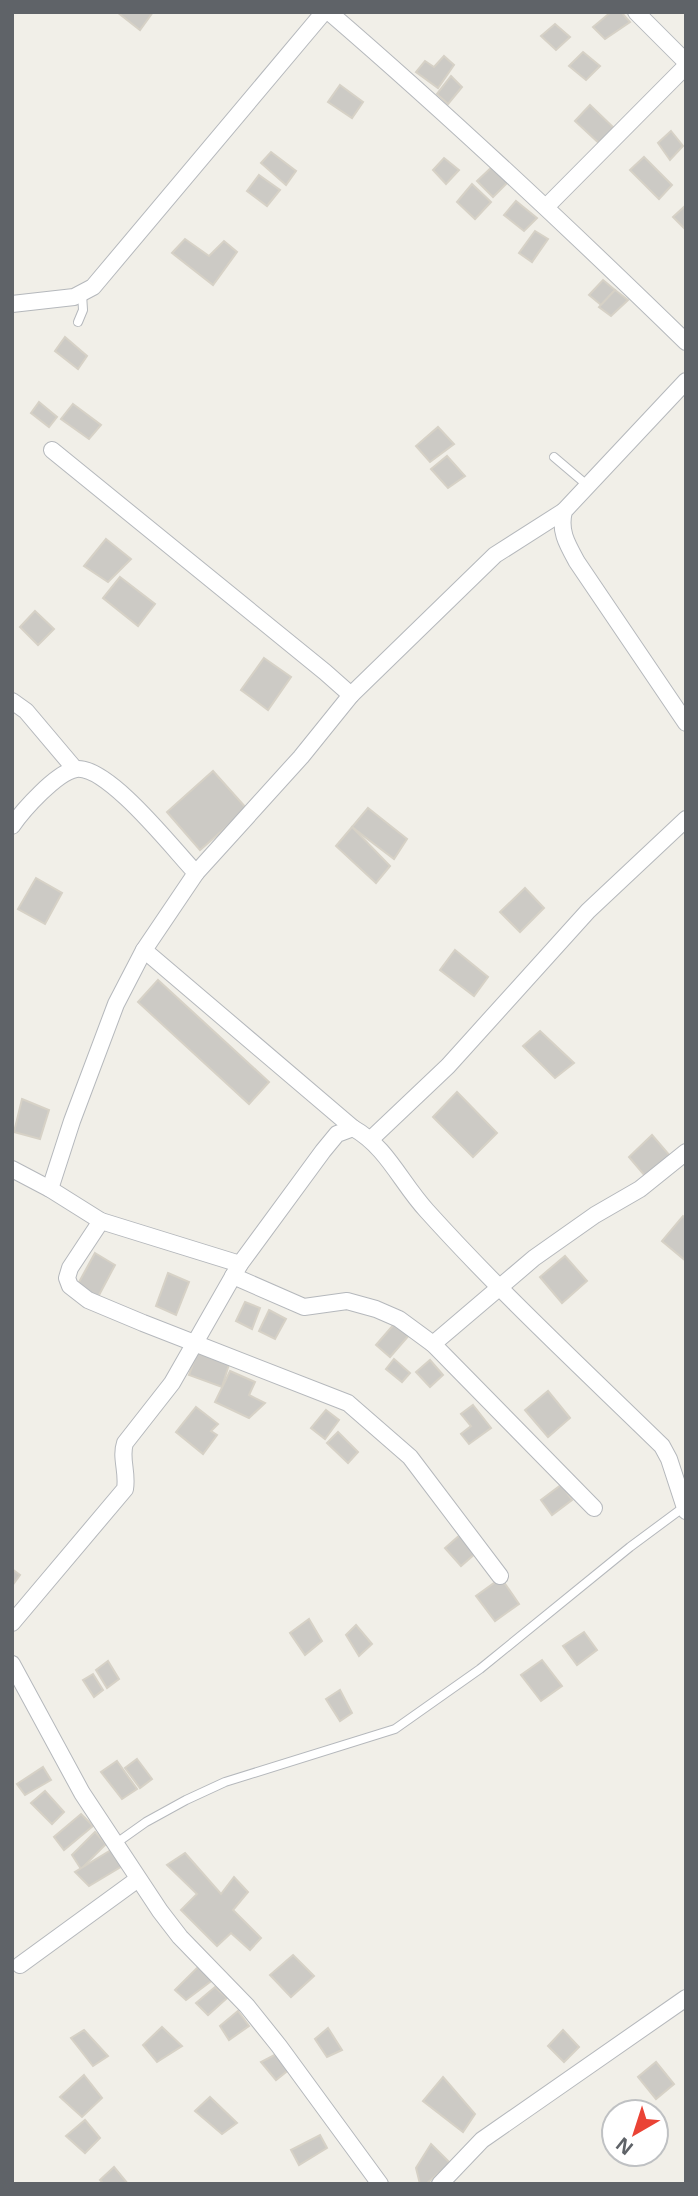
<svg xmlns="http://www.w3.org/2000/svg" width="698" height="2196" font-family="'Noto Sans',sans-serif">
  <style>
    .building { fill: #cccac5; stroke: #d6d1c6; stroke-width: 2 }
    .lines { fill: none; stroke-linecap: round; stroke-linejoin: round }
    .lane-casing { stroke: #b5b8bc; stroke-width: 10 }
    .street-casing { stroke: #b5b8bc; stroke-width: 18 }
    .lane { stroke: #fff; stroke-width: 8 }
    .street { stroke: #fff; stroke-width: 16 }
  </style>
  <rect width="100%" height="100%" fill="#f1efe8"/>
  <g class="building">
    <polygon points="117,12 153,12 140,30"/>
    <polygon points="611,12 621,12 630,22 605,39 593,27"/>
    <polygon points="555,24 570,37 556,50 541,36"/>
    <polygon points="583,52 600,66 586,80 569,66"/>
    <polygon points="444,56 454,65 438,88 416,72 425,61 434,67"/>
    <polygon points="451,76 462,87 448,104 437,94"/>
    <polygon points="340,85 363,102 352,118 328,102"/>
    <polygon points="590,105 615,129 601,145 575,121"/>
    <polygon points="671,131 683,146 670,160 658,143"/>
    <polygon points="271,152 296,171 286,185 261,163"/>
    <polygon points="644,157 672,185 659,199 630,170"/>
    <polygon points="444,158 459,170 446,184 433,170"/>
    <polygon points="493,166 508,182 493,197 477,181"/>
    <polygon points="259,175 280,190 267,206 247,191"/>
    <polygon points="472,184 491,202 475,219 457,202"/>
    <polygon points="516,201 537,218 524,231 504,215"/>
    <polygon points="685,206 686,207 686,230 673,217"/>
    <polygon points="535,231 548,239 532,262 519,253"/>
    <polygon points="185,239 209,256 224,241 237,252 213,285 172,253"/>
    <polygon points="603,280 615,290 601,305 589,295"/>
    <polygon points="615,290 628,300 611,316 599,307"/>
    <polygon points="65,337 87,356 78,369 55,351"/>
    <polygon points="39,402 57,417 49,427 31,413"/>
    <polygon points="73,404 101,425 89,439 61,419"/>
    <polygon points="438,427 454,444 430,462 416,446"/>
    <polygon points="447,456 465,476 448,488 431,469"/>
    <polygon points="106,539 131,559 108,582 84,566"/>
    <polygon points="120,577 155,604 138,626 103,598"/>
    <polygon points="35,611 54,629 38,645 20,627"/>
    <polygon points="264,658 291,677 268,710 241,690"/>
    <polygon points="213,771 247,809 200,850 167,812"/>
    <polygon points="368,808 407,839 394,859 352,827"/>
    <polygon points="352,827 390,866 376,883 336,846"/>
    <polygon points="36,878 62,893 45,924 18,909"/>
    <polygon points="525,888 544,908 520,932 500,912"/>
    <polygon points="455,950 488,977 474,996 440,970"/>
    <polygon points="158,980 269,1082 249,1104 138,1002"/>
    <polygon points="540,1031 574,1063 555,1078 523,1046"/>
    <polygon points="457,1092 497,1133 473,1157 433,1117"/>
    <polygon points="22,1099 49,1110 40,1139 14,1132"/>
    <polygon points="652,1135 671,1157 645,1176 629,1157"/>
    <polygon points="683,1216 686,1218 686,1261 662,1241"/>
    <polygon points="95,1253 115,1265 98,1297 78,1284"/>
    <polygon points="565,1256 587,1281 562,1303 540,1277"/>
    <polygon points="168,1273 189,1282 176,1315 156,1306"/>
    <polygon points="245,1302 260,1308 252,1329 236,1321"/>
    <polygon points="269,1310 286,1319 275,1339 259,1331"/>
    <polygon points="396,1322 410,1334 390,1357 376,1345"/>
    <polygon points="199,1347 231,1358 222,1387 189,1375"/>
    <polygon points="394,1359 410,1373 402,1382 386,1369"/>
    <polygon points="430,1360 443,1375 430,1387 416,1372"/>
    <polygon points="230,1371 255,1382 249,1395 265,1403 249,1418 215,1402"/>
    <polygon points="548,1391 570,1418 548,1437 525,1410"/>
    <polygon points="473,1405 491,1428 469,1444 461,1434 471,1426 461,1414"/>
    <polygon points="196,1407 218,1424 211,1431 217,1435 203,1454 176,1432"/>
    <polygon points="326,1410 339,1420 325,1439 311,1428"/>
    <polygon points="338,1432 358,1452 348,1463 327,1443"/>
    <polygon points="561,1485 572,1500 552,1515 541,1500"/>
    <polygon points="460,1535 476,1553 461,1566 445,1548"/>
    <polygon points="12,1569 20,1575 12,1586"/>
    <polygon points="501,1578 519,1604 495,1621 476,1596"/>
    <polygon points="309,1619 322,1641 305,1655 290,1633"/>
    <polygon points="356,1625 372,1644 359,1656 346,1635"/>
    <polygon points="584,1632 597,1650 577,1665 563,1646"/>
    <polygon points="542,1660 562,1686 541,1701 521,1675"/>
    <polygon points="108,1661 119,1679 107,1688 96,1670"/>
    <polygon points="93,1674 103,1690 94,1697 83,1680"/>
    <polygon points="340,1690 352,1713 340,1721 326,1699"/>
    <polygon points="137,1759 152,1779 140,1788 125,1768"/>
    <polygon points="117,1761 137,1789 122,1799 101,1772"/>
    <polygon points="43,1767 51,1780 25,1795 17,1784"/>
    <polygon points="45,1791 64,1812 52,1824 31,1803"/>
    <polygon points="81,1814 93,1826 64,1850 54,1837"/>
    <polygon points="95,1832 106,1844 81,1869 72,1855"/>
    <polygon points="111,1850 124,1865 89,1886 75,1872"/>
    <polygon points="185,1853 221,1894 234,1877 248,1892 233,1910 261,1938 250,1950 231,1933 217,1946 181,1910 197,1894 167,1865"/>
    <polygon points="293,1955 314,1976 291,1997 270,1975"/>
    <polygon points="199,1966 214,1979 186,2000 175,1990"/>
    <polygon points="215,1987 227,1998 208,2015 196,2003"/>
    <polygon points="238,2011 249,2026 229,2040 220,2026"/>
    <polygon points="162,2027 182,2046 157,2062 143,2045"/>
    <polygon points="328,2028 342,2050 327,2057 315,2039"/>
    <polygon points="84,2030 108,2056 93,2066 71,2038"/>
    <polygon points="563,2030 579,2047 564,2062 548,2046"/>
    <polygon points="280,2052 291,2068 276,2080 261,2062"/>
    <polygon points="656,2062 674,2084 656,2099 638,2077"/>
    <polygon points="84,2075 102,2098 82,2117 60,2097"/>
    <polygon points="443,2077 475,2114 463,2132 423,2101"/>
    <polygon points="210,2097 237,2123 222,2134 195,2111"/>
    <polygon points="85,2120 100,2138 85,2153 66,2136"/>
    <polygon points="320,2135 327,2148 299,2165 291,2150"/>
    <polygon points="431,2144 450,2163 426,2184 420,2184 416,2168"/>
    <polygon points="114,2167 128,2184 104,2184 100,2180"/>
  </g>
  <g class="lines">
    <defs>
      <g id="lane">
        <polyline points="78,322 83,310 82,294"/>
        <polyline points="554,457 587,485"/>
        <polyline points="115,1844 146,1822 186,1800 225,1782 395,1729 480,1669 630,1547 684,1507"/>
      </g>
      <g id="street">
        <path d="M329 12C452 118 570 229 686 342"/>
        <polyline points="636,12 686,62"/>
        <polyline points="547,206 686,66"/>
        <polyline points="12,304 74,297 93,287 324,12"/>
        <path d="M686 381 564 511C559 531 567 544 577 562L686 723"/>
        <polyline points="52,450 325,672 351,695 301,757 196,873"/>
        <polyline points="351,695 495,555 564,511"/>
        <polyline points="12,701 26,711 75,769"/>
        <path d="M12 826C23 810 57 772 76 769 108 765 174 850 196 873L144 950 116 1004 72 1121 50 1189"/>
        <polyline points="144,950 353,1128"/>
        <polyline points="371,1139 448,1066 588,911 686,819"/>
        <polyline points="12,1169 50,1189 101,1221 240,1264"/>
        <polyline points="101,1221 70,1268 67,1278 70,1286 88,1300 143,1323 348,1403 410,1457 500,1576"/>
        <polyline points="233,1276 304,1307 347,1301 376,1309 399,1319 433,1344 594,1508"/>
        <polyline points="433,1344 534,1258 595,1215 640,1189 686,1152"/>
        <path d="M12 1623 125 1489C128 1472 120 1458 125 1443L172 1383 240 1264 323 1151 337 1134 353 1128C387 1147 401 1183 427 1211 501 1293 582 1368 662 1446L669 1459 686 1511"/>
        <polyline points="12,1664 82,1793 160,1911 180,1937 247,2006 279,2046 380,2184"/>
        <polyline points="20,1965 138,1879"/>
        <polyline points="440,2184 482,2140 686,1998"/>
      </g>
    </defs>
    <use href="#lane" class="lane-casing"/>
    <use href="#street" class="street-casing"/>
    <use href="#lane" class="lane"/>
    <use href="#street" class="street"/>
  </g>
  <rect width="698" height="2196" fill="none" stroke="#5f6368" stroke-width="28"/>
  <g transform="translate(635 2133) rotate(219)"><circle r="33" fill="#ffffff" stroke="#bfc1c3" stroke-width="2"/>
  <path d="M0-5L12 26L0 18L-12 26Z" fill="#ea4335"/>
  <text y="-10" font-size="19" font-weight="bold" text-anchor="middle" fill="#5f6368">N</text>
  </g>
</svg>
